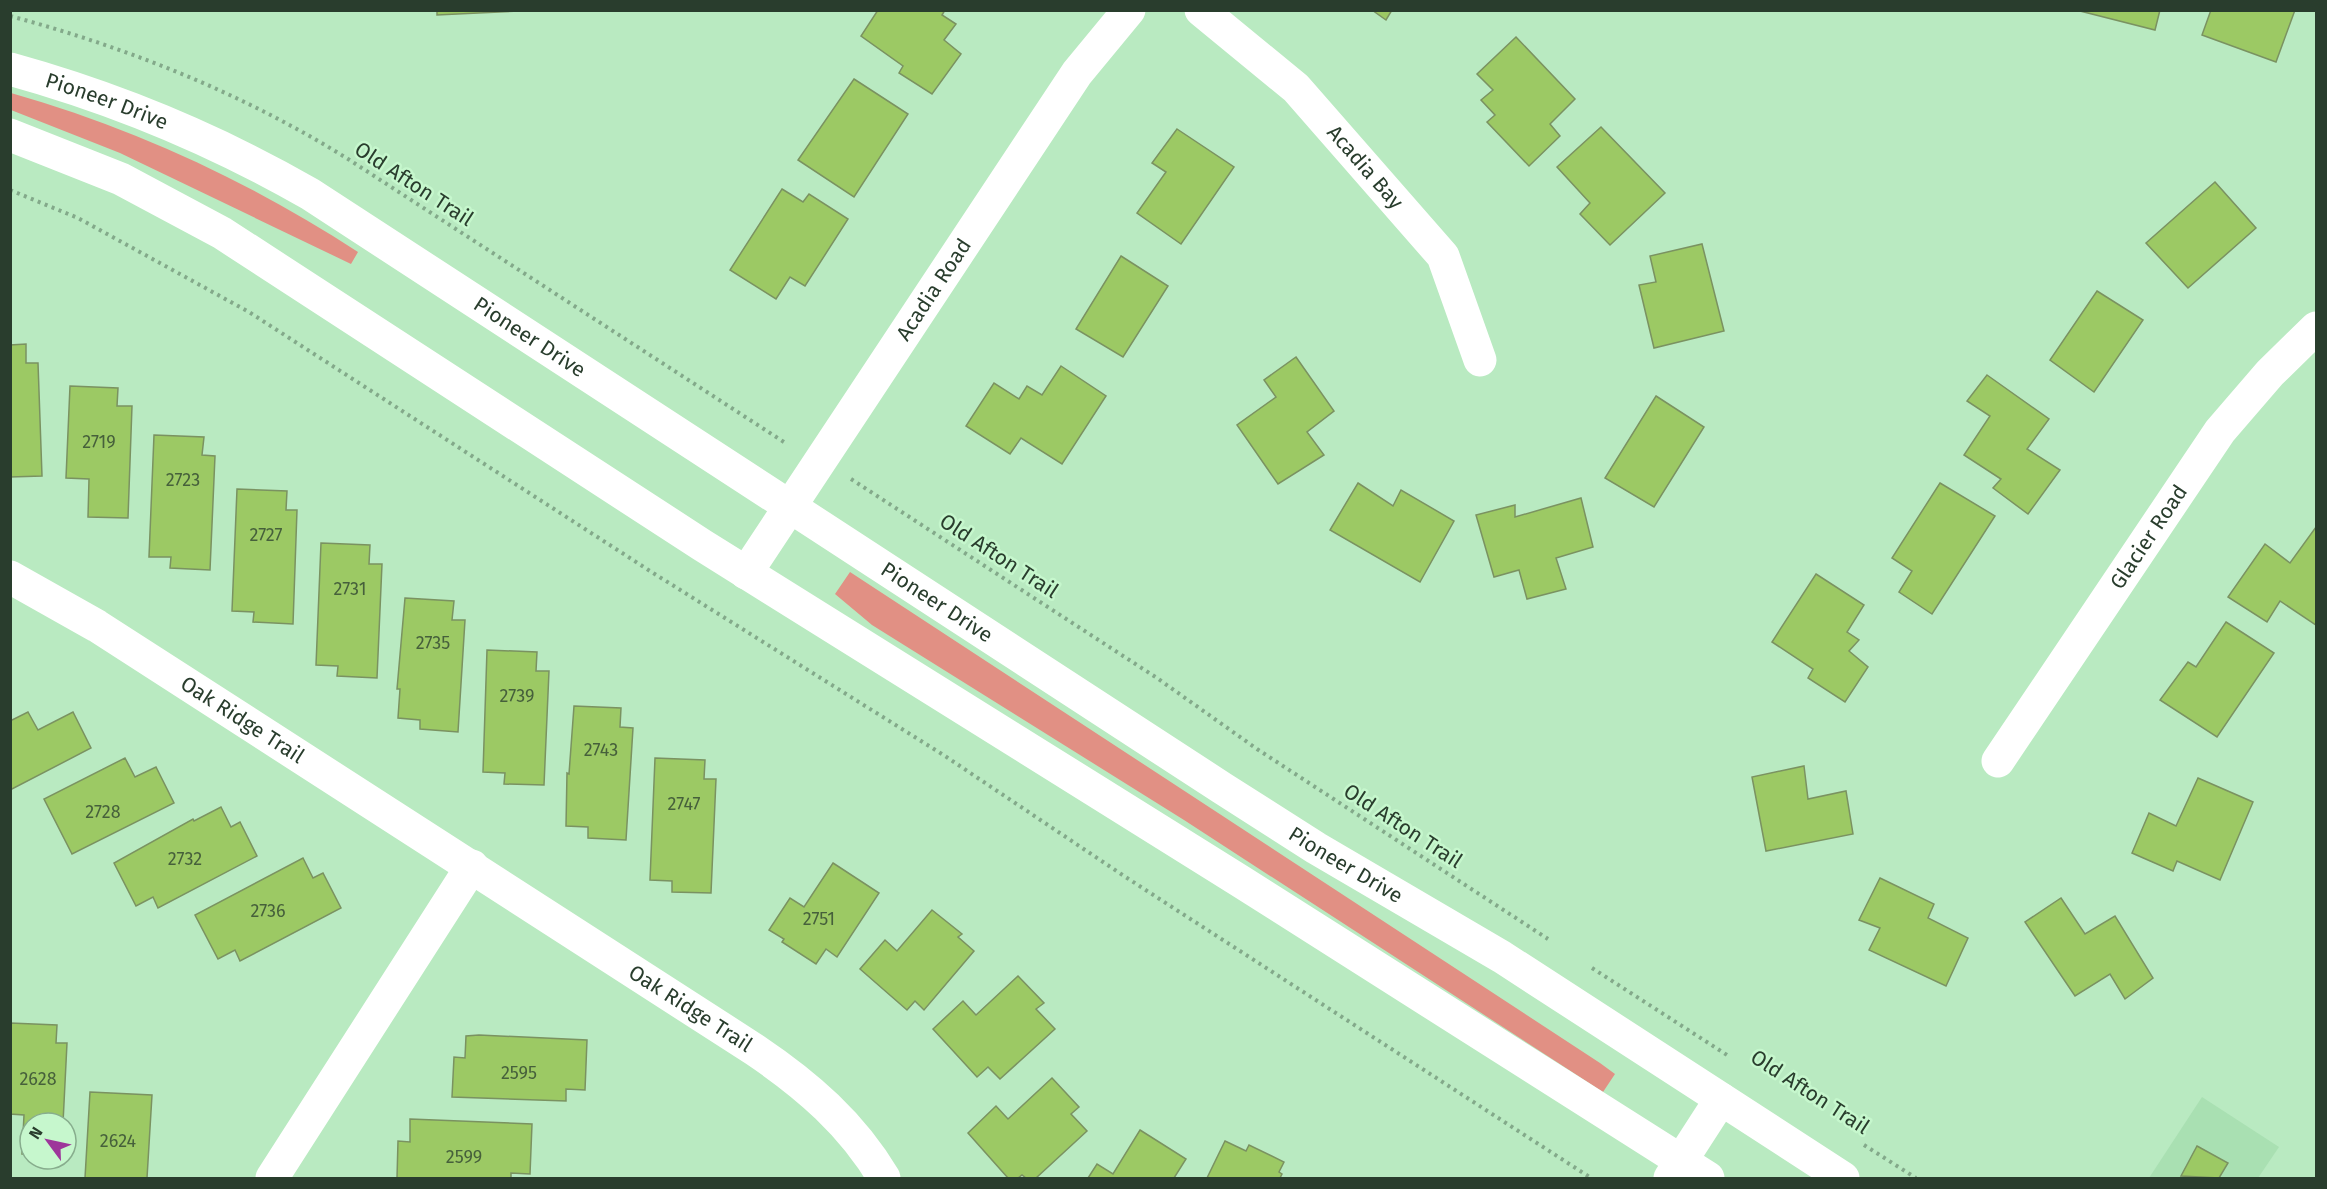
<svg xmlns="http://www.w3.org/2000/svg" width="2327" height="1189" font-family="'Fira Sans',sans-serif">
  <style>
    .built { fill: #a9e0b2 }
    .green { fill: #e19084 }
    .building { fill: #9cc964; stroke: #7a9261; stroke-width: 1.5 }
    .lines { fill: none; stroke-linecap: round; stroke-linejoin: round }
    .path { stroke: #83a98a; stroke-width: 4; stroke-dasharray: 3 4.5; stroke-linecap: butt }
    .minor { stroke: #fff; stroke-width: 33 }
    .labels { text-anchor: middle; stroke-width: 5; stroke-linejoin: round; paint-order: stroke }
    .number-label { font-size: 18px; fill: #46603b }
    .street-label { font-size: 21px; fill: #293d2d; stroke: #c6f7cd }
  </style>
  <rect width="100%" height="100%" fill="#b9eac1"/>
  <polygon class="built" points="2202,1097 2279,1147 2258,1178 2149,1178"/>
  <g class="green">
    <path d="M11 93C134 128 251 182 358 252L351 264 120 153 11 110Z"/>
    <polygon points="850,572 1600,1063 1615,1074 1603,1092 1184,820 872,625 835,594"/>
  </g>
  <g class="building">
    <polygon points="437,10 519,10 519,11 437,15"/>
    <polygon points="878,10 945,10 942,15 956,24 944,40 961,54 932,94 899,73 903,66 861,36"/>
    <polygon points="1372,10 1392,10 1386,20"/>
    <polygon points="2076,10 2160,10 2155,30"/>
    <polygon points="2211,10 2295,10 2276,62 2202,35"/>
    <polygon points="1516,37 1575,99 1550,124 1560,136 1529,166 1487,122 1495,115 1481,100 1493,90 1477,74"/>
    <polygon points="854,79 908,114 854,197 798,160"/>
    <polygon points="1601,127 1665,193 1610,245 1580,214 1590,203 1557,167"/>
    <polygon points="1177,129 1234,167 1181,244 1137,213 1166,172 1152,163"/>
    <polygon points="2215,182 2256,228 2188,288 2146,243"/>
    <polygon points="782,189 803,202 809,194 848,219 805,286 790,277 776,299 730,270"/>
    <polygon points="1702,244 1724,331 1654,348 1639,285 1656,282 1650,256"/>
    <polygon points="1121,256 1168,286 1123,357 1076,329"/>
    <polygon points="2097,291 2143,320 2094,392 2050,360"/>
    <polygon points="26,344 26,363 38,363 42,476 10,477 10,345"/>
    <polygon points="1296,357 1334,411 1307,432 1324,455 1278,484 1237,425 1276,397 1264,380"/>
    <polygon points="1061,366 1106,396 1062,464 1021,438 1010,454 966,426 994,383 1019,399 1027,386 1042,395"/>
    <polygon points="1987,375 2049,419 2027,449 2060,470 2028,514 1993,488 2001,479 1964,455 1990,416 1967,401"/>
    <polygon points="70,386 118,388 117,406 132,406 128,518 88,517 89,479 66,478"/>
    <polygon points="1656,396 1704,427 1654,507 1605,478"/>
    <polygon points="154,435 204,437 202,455 215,456 210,570 170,568 171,557 149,557"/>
    <polygon points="1358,483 1393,506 1401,490 1454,521 1420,582 1330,530"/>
    <polygon points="1940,483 1995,516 1932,614 1899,592 1912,571 1892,558"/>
    <polygon points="237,489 287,491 286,510 297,510 293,624 253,622 254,612 232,611"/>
    <polygon points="1581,498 1593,547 1556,558 1566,589 1527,599 1519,570 1494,577 1476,515 1515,505 1515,517"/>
    <polygon points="2316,527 2316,625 2280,601 2267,622 2228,597 2265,544 2290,563"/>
    <polygon points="321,543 370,545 369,564 382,564 377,678 337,676 338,666 316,665"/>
    <polygon points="1816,574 1864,605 1847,632 1859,640 1849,651 1868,667 1845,702 1808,678 1813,669 1772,642"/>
    <polygon points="405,598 454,601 452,620 465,620 458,732 420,729 420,720 398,718 400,689 397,689"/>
    <polygon points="2226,622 2274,653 2217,737 2160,700 2188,662 2196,667"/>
    <polygon points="487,650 537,652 536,671 549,671 544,785 504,784 505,773 483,772"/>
    <polygon points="574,706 621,708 620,727 633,728 626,840 588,838 588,827 566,826 567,773 569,774"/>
    <polygon points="28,712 38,730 73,712 91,748 10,790 10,721"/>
    <polygon points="125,758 135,777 156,767 174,803 72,854 44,799"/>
    <polygon points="655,758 705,760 704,779 716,779 711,893 672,892 672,881 650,880"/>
    <polygon points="1804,766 1808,799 1846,791 1853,834 1766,851 1752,777"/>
    <polygon points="2198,778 2253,802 2220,880 2177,861 2173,871 2132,853 2149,813 2176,826"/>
    <polygon points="221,807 231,827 240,822 257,856 158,908 153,897 136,906 114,863 193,819 194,821"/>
    <polygon points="303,858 313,878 323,873 341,908 240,961 235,950 218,959 195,915"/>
    <polygon points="833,863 879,893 837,957 826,949 816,964 782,942 784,939 769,930 790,898 804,907"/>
    <polygon points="1880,878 1934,904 1928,918 1968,938 1946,986 1869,950 1880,928 1859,920"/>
    <polygon points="2061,898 2085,934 2115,916 2153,978 2125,999 2110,974 2075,996 2025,922"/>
    <polygon points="932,910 962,934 958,937 974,951 924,1010 915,1001 907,1010 860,969 885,940 897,951"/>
    <polygon points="1018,976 1044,1003 1036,1009 1055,1029 1000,1079 988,1067 977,1077 933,1029 963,1001 976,1015"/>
    <polygon points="10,1023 57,1025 56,1043 67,1043 63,1123 30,1123 30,1154 22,1154 24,1115 10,1114"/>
    <polygon points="479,1035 587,1040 585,1090 566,1089 566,1101 452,1097 454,1057 465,1058 466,1036"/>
    <polygon points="1052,1078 1079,1107 1071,1114 1087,1131 1036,1178 1026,1178 1022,1175 1018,1178 1008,1178 968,1133 996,1106 1008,1119"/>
    <polygon points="90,1092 152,1095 147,1178 85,1178"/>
    <polygon points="410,1119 532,1124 530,1174 511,1173 511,1178 397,1178 398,1141 410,1142"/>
    <polygon points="1140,1130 1186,1159 1174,1178 1088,1178 1097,1164 1113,1174"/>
    <polygon points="1225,1141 1246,1151 1249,1145 1284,1162 1279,1172 1282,1174 1280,1178 1207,1178"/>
    <polygon points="2197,1146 2228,1163 2219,1178 2181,1176"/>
  </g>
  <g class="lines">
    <g class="path">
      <path d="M10 16C129 48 244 94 348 159L787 444"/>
      <polyline points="10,190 78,218 249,312 650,571 945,756 1124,876 1591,1178"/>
      <polyline points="851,479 1157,678 1257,749 1548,939"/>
      <polyline points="1592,968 1727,1055"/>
      <polyline points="1864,1145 1916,1178"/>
    </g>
    <g class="minor">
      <path id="s1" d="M1201 10 1296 88 1443 256 1480 360"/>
      <path id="s2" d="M10 69C115 98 216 140 310 194L1222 788 1316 848 1502 957 1843 1178"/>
      <polyline points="10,135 121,179 222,233 702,545 1240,881 1708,1178"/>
      <path id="s3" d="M746 573 1077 73 1129 10"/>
      <path id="s4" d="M10 577 97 626 755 1050C807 1085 852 1124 884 1178"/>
      <path id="s5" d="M1998 761 2220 431 2270 373 2316 328"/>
      <polyline points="272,1178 472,866"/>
      <polyline points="1670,1178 1721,1099"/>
    </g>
  </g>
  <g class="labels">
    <g class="number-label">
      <text x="99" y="448">2719</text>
      <text x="183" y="486">2723</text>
      <text x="266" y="541">2727</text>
      <text x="350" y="595">2731</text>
      <text x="433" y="649">2735</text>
      <text x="517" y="702">2739</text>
      <text x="601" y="756">2743</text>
      <text x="684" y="810">2747</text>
      <text x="103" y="818">2728</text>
      <text x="185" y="865">2732</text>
      <text x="268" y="917">2736</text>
      <text x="819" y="925">2751</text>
      <text x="519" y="1079">2595</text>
      <text x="38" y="1085">2628</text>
      <text x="118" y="1147">2624</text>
      <text x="464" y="1163">2599</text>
    </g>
    <g class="street-label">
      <text dy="7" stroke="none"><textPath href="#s2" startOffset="102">Pioneer Drive</textPath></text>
      <text dy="7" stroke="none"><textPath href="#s1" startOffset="228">Acadia Bay</textPath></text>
      <text transform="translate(414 184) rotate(33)" y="7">Old Afton Trail</text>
      <text dy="7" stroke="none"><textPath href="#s3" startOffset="340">Acadia Road</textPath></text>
      <text dy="7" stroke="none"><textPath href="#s2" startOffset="588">Pioneer Drive</textPath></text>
      <text dy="7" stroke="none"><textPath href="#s5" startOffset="270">Glacier Road</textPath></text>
      <text transform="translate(999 556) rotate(33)" y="7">Old Afton Trail</text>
      <text dy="7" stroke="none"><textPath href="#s2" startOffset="1074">Pioneer Drive</textPath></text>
      <text dy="7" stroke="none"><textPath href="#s4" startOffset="273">Oak Ridge Trail</textPath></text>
      <text transform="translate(1403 826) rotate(33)" y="7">Old Afton Trail</text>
      <text dy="7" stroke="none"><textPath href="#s2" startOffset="1560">Pioneer Drive</textPath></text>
      <text dy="7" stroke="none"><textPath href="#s4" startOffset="806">Oak Ridge Trail</textPath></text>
      <text transform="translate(1810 1092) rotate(33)" y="7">Old Afton Trail</text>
    </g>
  </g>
  <rect width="2327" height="1189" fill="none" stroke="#293d2d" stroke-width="24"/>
  <g transform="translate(48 1141) rotate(303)"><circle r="28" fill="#c6f7cd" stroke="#87ad8d" stroke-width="1.5"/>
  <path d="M0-4.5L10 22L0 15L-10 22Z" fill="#9d369a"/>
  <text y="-9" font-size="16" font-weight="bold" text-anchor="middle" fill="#293d2d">N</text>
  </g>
</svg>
